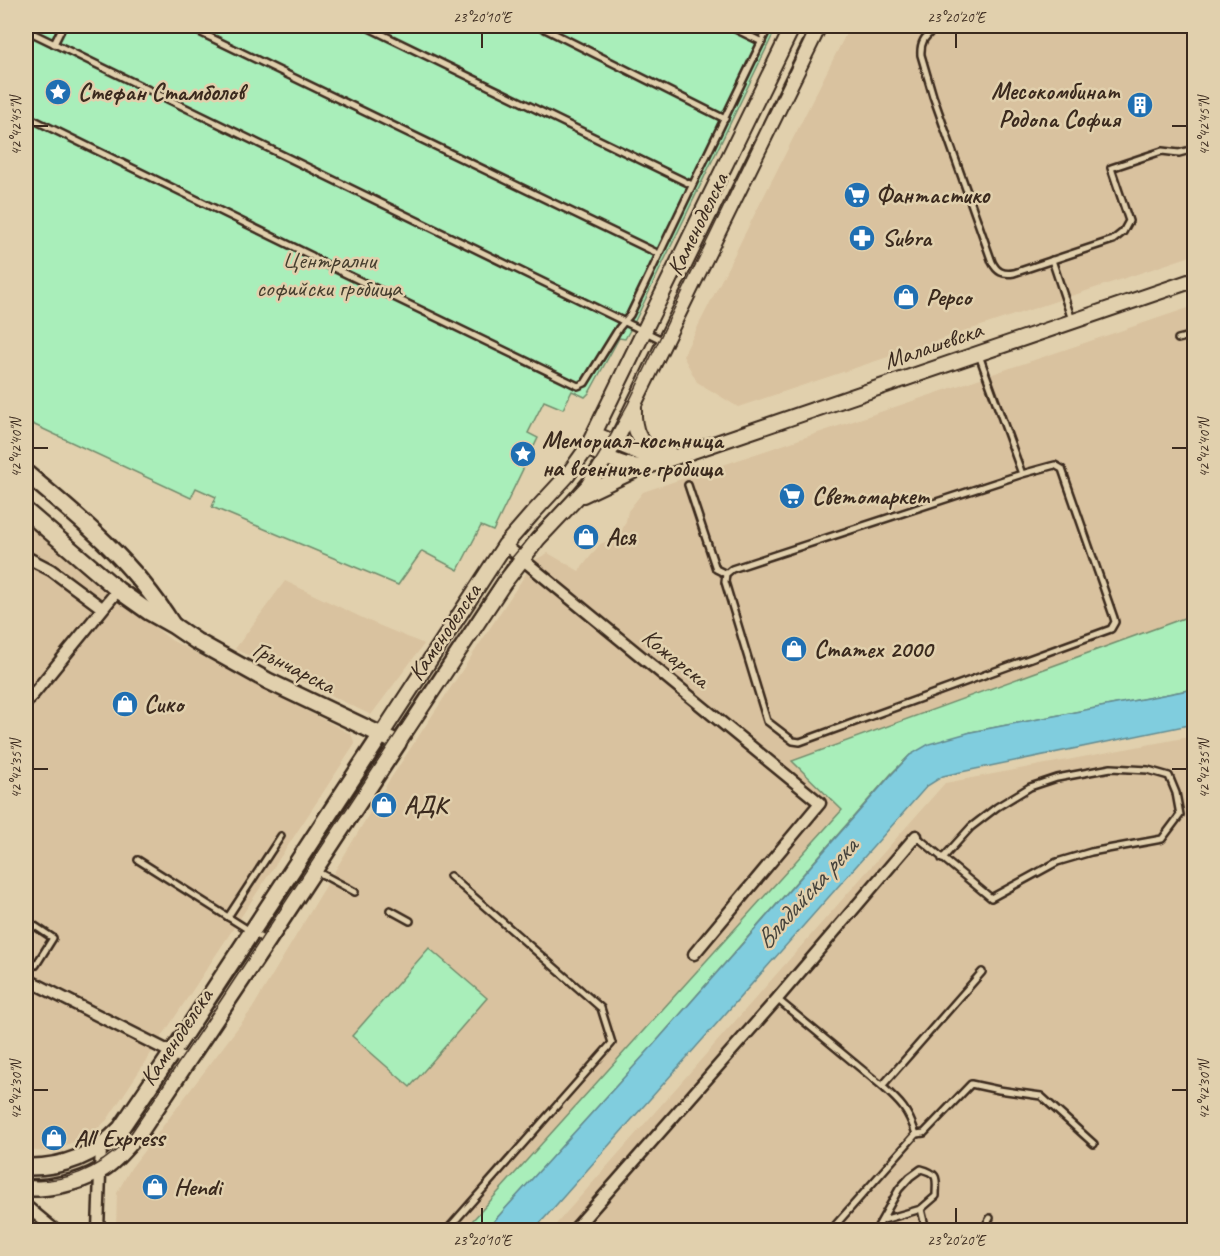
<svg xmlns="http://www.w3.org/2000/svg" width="1220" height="1256" font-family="Caveat,sans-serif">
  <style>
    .built { fill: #d9c29f }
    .green { fill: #a9eeba; stroke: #728c6c; stroke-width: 1.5 }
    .water { fill: #80cdde; stroke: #648c91; stroke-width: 1.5 }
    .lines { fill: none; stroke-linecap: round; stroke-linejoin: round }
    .service-casing { stroke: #3b2a1e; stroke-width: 10 }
    .minor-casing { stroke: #3b2a1e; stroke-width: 15 }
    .tertiary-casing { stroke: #3b2a1e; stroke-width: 18 }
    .secondary-casing { stroke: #3b2a1e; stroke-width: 20 }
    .service { stroke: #e1d0ad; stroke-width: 5 }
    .minor { stroke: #e1d0ad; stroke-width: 10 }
    .tertiary { stroke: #e1d0ad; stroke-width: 14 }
    .secondary { stroke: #e1d0ad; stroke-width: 15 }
    .tram { stroke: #3b2a1e; stroke-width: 1.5 }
    .ticks { fill: none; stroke: #3b2a1e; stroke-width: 2 }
    .labels { text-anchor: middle; stroke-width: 5; stroke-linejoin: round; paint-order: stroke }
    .poi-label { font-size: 24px; font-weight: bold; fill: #3b2a1e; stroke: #e1d0ad; text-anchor: start }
    .street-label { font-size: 24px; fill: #3b2a1e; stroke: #e1d0ad }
    .park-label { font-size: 24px; fill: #463e2e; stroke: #e1d0ad }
    .water-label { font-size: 26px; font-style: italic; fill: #45423b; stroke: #e1d0ad }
    .neatline { fill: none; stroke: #3b2a1e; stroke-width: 2 }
    .ticks-label { font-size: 15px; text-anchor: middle; fill: #3b2a1e }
  </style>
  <rect width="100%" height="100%" fill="#e1d0ad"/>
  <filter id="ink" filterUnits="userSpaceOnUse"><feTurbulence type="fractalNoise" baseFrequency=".0167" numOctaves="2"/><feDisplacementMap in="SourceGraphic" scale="12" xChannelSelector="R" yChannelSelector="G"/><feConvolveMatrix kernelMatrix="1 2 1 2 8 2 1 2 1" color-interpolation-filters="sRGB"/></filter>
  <g filter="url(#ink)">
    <g class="built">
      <polygon points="850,26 1194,26 1194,255 738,407 697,382 683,356"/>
      <polygon points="1194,306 1194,635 1192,636 1184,619 793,760 842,809 464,1230 116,1230 117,1193 131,1168 252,1009 387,784 535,560 548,553 579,571 600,544 611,540 621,533 626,521 628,511 643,492"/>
      <polygon points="26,524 171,640 351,734 355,744 107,1120 92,1134 50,1152 26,1150"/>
      <polygon points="285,581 371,622 424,644 371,715 235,649"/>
      <polygon points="1194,736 1194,1230 551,1230 945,783"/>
    </g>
    <g class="green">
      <polygon points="26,26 777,26 635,321 625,339 619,338 589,393 585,397 572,391 563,409 544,401 528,433 538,438 493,531 481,526 458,570 422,551 398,585 212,507 216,497 196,488 191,498 26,421"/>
      <polygon points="1184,618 1192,636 1194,635 1194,689 971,732 910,755 891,774 647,1052 486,1230 464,1230 842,810 792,761"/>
      <polygon points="429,948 487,998 410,1087 352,1036"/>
    </g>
    <polygon class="water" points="1194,689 1194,724 961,772 943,776 927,786 534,1230 486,1230 647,1052 892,774 910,755 929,744 971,732"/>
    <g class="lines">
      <defs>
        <g id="service">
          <polyline points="187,26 659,254"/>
          <polyline points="365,26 692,185"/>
          <polyline points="539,26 725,119"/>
          <polyline points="729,26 762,42"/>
          <path d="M937 26C927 36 920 39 921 55L933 96 992 262C997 272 1003 275 1014 273L1113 240 1123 232 1129 221 1111 168 1162 151 1179 153 1194 149"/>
          <polyline points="26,30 664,341"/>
          <polyline points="26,43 31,33"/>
          <polyline points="54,44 63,26"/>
          <polyline points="26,116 312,256 317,260 578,386 585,383 619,328 630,315 769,26"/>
          <polyline points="1052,260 1072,320"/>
          <polyline points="1178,339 1194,335"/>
          <polyline points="979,355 1022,474 732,569 726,574 725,582 767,721 793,741 800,742 1111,629 1115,622 1114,618 1062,469 1055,465 1051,466 1022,474"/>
          <polyline points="688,485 716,569 726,574"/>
          <polyline points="916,836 991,898 1057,862 1091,852 1162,839 1180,815 1176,793 1169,776 1148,770 1111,768 1057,778 1030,787 997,807 971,827 942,859"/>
          <polyline points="138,860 266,941"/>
          <polyline points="316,871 355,892"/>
          <polyline points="390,910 410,921"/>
          <polyline points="228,917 281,836"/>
          <polyline points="26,920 53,938 36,965 26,960"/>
          <polyline points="777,999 882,1086"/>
          <polyline points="916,1134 924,1133 971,1084 999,1090 1041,1096 1094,1144"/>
          <polyline points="921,1209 926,1230"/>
          <polyline points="133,1227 134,1230"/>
          <polyline points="447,1230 612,1043 601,1008 450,876"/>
          <path d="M831 1230 916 1134C908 1110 901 1103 882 1086L982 972"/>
          <path d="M876 1230 899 1189 910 1177 921 1169C940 1174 936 1179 936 1196L921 1209 883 1220"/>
          <polyline points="983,1230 990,1218"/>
        </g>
        <g id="minor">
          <polyline points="505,545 820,803 694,954"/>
          <polyline points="26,557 51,570 102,608"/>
          <polyline points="26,703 118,590"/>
          <polyline points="26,979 188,1061"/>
          <polyline points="26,1206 55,1230"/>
          <polyline points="98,1230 101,1146"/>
          <polyline points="574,1230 777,999 916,836"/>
        </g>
        <g id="tertiary">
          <path d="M634 408C633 431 639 445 661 454"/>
          <polyline points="594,434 643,454 670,454"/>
          <path d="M587 448C609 458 628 471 652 465L1194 280"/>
          <polyline points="583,495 640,468"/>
          <polyline points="381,735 505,545 532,514 567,476 587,448 793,26"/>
          <polyline points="398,743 504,583 538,539 588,486 615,443 819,26"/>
        </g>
        <g id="secondary">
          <path d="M26 473C80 518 134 563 172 624"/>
          <path d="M26 511 118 590 149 612 174 626 196 641 268 681 398 743 267 942 140 1132C128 1145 114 1163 99 1171 79 1183 48 1189 26 1188"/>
          <path d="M26 1167C62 1168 96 1155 121 1128L182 1038 381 735"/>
        </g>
      </defs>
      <use href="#service" class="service-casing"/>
      <use href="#minor" class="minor-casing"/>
      <use href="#tertiary" class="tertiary-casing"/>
      <use href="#secondary" class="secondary-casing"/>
      <use href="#service" class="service"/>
      <use href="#minor" class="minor"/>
      <use href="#tertiary" class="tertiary"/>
      <use href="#secondary" class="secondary"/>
      <path class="tram" d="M26 1180C64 1184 98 1169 125 1142L221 1000 510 560 526 541 571 492 591 468 612 433 628 404 811 26"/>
    </g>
  </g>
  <path class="ticks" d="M482 33V48M956 33V48M33 126H48M1172 126H1187M33 448H48M1172 448H1187M33 769H48M1172 769H1187M33 1090H48M1172 1090H1187M482 1208V1223M956 1208V1223"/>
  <defs>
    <symbol id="sight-disc" viewBox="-11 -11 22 22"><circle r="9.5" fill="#1f6fb2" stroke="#e1d0ad"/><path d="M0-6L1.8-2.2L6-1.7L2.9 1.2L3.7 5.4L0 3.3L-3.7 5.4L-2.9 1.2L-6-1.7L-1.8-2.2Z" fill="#fff"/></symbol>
    <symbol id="building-disc" viewBox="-11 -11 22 22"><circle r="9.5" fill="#1f6fb2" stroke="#e1d0ad"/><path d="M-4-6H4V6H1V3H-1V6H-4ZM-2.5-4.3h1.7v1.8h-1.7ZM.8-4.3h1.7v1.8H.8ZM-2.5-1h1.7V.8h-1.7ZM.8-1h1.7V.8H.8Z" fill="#fff"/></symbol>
    <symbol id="supermarket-disc" viewBox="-11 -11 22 22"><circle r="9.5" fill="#1f6fb2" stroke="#e1d0ad"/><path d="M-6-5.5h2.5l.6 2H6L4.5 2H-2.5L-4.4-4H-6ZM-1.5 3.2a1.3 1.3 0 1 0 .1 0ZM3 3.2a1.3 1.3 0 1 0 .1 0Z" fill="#fff"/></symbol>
    <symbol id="pharmacy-disc" viewBox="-11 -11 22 22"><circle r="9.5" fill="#1f6fb2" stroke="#e1d0ad"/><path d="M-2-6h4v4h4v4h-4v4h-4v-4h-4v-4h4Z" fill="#fff"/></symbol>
    <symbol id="shop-disc" viewBox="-11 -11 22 22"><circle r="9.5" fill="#1f6fb2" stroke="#e1d0ad"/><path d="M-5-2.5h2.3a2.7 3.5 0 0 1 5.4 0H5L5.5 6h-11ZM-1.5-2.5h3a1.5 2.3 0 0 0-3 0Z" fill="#fff"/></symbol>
  </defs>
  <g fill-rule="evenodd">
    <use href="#sight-disc" x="43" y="77" width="30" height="30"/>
    <use href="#building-disc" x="1125" y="90" width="30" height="30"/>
    <use href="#supermarket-disc" x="842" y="180" width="30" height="30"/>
    <use href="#pharmacy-disc" x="847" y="223" width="30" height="30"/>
    <use href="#shop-disc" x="891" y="282" width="30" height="30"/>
    <use href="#sight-disc" x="508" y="439" width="30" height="30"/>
    <use href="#supermarket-disc" x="777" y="481" width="30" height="30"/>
    <use href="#shop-disc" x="571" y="522" width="30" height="30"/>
    <use href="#shop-disc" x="779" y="634" width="30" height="30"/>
    <use href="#shop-disc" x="110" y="689" width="30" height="30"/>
    <use href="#shop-disc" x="369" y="790" width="30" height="30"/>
    <use href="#shop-disc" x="39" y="1123" width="30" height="30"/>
    <use href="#shop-disc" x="140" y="1172" width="30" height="30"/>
  </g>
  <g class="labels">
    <g class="poi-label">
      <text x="1120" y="99" text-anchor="end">Месокомбинат<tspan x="1120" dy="28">Родопа София</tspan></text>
      <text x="78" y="100">Стефан Стамболов</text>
      <text x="876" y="203">Фантастико</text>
      <text x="882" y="246">Subra</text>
      <text x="926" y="305">Pepco</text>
      <text x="542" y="448">Мемориал-костница<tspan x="542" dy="28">на военните гробища</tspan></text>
      <text x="812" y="504">Светомаркет</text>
      <text x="606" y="545">Ася</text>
      <text x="814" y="657">Статех 2000</text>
      <text x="144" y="712">Сико</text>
      <text x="404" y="813">АДК</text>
      <text x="74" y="1146">All Express</text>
      <text x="174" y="1195">Hendi</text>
    </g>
    <g class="street-label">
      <text transform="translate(697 224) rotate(-64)" y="8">Каменоделска</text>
      <text transform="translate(933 345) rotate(-19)" y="8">Малашевска</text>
      <text transform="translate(444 632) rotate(-56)" y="8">Каменоделска</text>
      <text transform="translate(676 658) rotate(39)" y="8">Кожарска</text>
      <text transform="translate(294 667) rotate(27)" y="8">Грънчарска</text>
      <text transform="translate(176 1037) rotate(-56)" y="8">Каменоделска</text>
    </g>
    <g class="park-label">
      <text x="329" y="268">Централни<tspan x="329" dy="28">софийски гробища</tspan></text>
    </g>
    <g class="water-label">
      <text transform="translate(806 893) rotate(-48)" y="9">Владайска река</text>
    </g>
  </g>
  <rect width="1220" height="1256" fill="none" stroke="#e1d0ad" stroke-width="66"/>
  <rect x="33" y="33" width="1154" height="1190" class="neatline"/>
  <g class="ticks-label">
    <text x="482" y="22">23°20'10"E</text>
    <text x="956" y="22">23°20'20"E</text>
    <text transform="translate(16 126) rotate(-90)" y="5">42°42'45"N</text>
    <text transform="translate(1204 126) rotate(-90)" y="5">42°42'45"N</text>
    <text transform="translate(16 448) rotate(-90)" y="5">42°42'40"N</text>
    <text transform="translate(1204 448) rotate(-90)" y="5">42°42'40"N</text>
    <text transform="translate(16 769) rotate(-90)" y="5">42°42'35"N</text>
    <text transform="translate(1204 769) rotate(-90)" y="5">42°42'35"N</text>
    <text transform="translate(16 1090) rotate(-90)" y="5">42°42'30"N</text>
    <text transform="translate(1204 1090) rotate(-90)" y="5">42°42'30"N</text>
    <text x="482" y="1245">23°20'10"E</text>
    <text x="956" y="1245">23°20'20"E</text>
  </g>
</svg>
